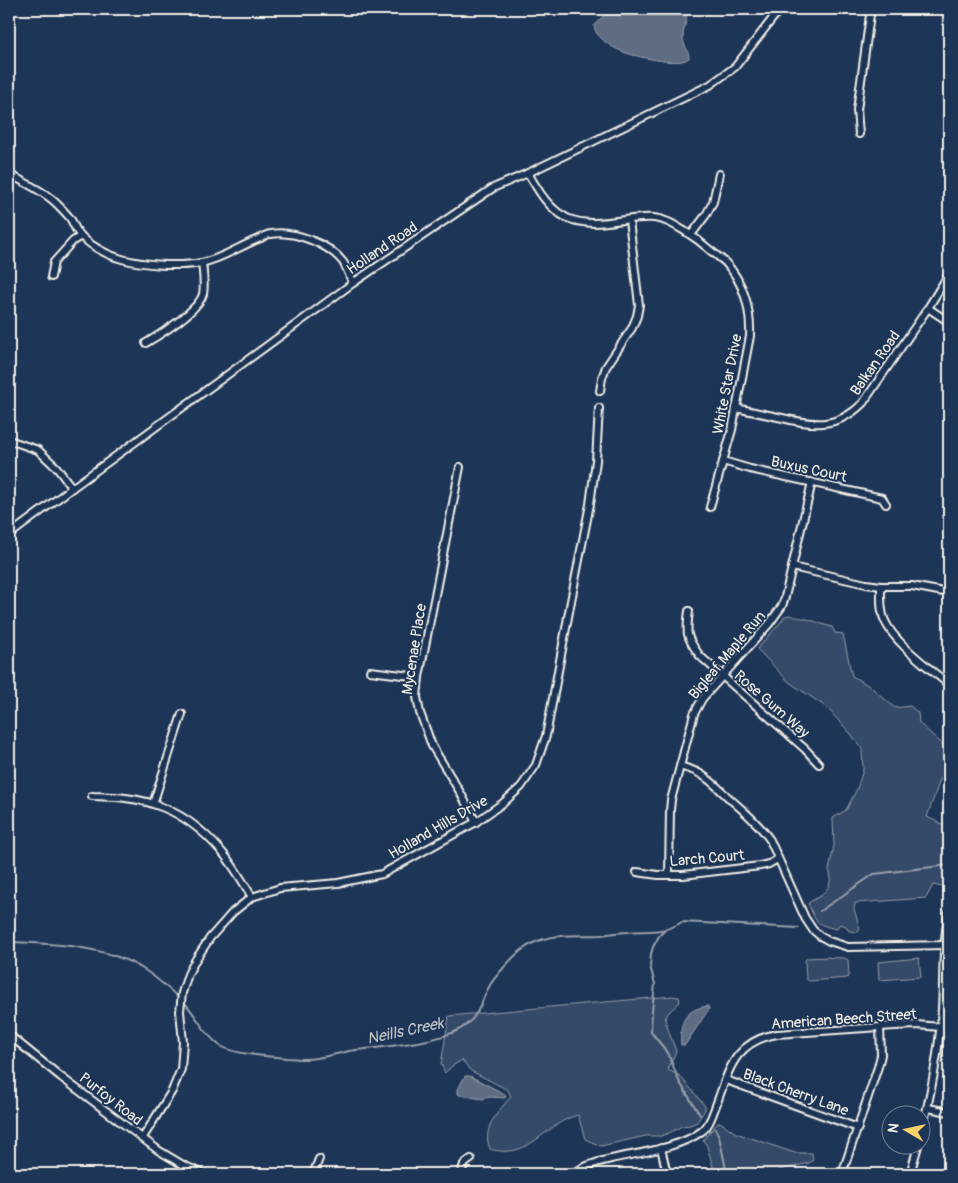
<svg xmlns="http://www.w3.org/2000/svg" width="958" height="1183" font-family="Pangolin,sans-serif">
  <style>
    .green { fill: #354a67; stroke: #949ea8 }
    .water { fill: #5e6d82; stroke: #9aa2ab }
    .lines { fill: none; stroke-linecap: round; stroke-linejoin: round }
    .stream { stroke: #9aa2ab; stroke-width: 2 }
    .minor-casing { stroke: #f4f1e8; stroke-width: 10 }
    .minor { stroke: #1d3557; stroke-width: 6 }
    .labels { text-anchor: middle; stroke-width: 4; stroke-linejoin: round; paint-order: stroke }
    .street-label { font-size: 15px; fill: #f4f1e8; stroke: #1d3557 }
    .water-label { font-size: 16px; font-style: italic; fill: #c0c3c4; stroke: #1d3557 }
  </style>
  <rect width="100%" height="100%" fill="#1d3557"/>
  <filter id="ink" filterUnits="userSpaceOnUse"><feTurbulence type="fractalNoise" baseFrequency=".02" numOctaves="2"/><feDisplacementMap in="SourceGraphic" scale="10" xChannelSelector="R" yChannelSelector="G"/><feConvolveMatrix kernelMatrix="1 2 1 2 8 2 1 2 1" color-interpolation-filters="sRGB"/></filter>
  <g filter="url(#ink)">
    <g class="green">
      <path d="M790 615C796 618 801 617 807 619 815 621 823 625 832 627L835 633 843 634 852 676 871 687 895 708 910 706 918 713 919 723 949 750V761L941 777 927 817 949 827V879L947 888 933 885 926 898 855 903 854 909 860 929 858 932 849 931 846 926 840 924 836 929C815 924 816 922 808 903L822 895 829 886 831 877 829 870 834 846 833 818 846 810 857 789 863 770 862 749 851 734 826 707 789 682 757 649 780 623 785 616Z"/>
      <path d="M829 957C835 959 843 956 848 960L849 976 847 978 809 981 806 979 805 960 807 958Z"/>
      <polygon points="919,958 921,977 879,980 878,962"/>
      <path d="M673 996 679 997 680 1002 668 1013 665 1019 670 1035 676 1051 668 1070 680 1076 705 1106V1110L697 1122 690 1125 682 1126 671 1132 661 1136H646L601 1146 585 1139 578 1115C543 1124 530 1161 490 1149 481 1127 499 1112 511 1096L508 1090 471 1071 462 1060 452 1066 445 1073 441 1064 449 1016Z"/>
      <path d="M720 1122 736 1133 795 1153H812L813 1160 809 1163 779 1170 775 1174H715L707 1146 703 1140C705 1137 708 1135 710 1132 714 1128 715 1124 720 1122Z"/>
    </g>
    <g class="water">
      <path d="M611 9H685C689 20 683 27 683 38 683 45 689 50 689 58 686 60 686 60 682 61 671 64 631 56 621 51 611 47 594 36 594 25Z"/>
      <path d="M708 1006 709 1009 685 1045H681C679 1024 684 1009 708 1006Z"/>
      <polygon points="465,1076 470,1076 505,1094 506,1096 505,1098 490,1097 482,1099 460,1095 458,1094 458,1089"/>
    </g>
    <g class="lines">
      <g class="stream">
        <polyline points="820,911 874,874 949,865"/>
        <polyline points="666,929 659,936 653,947 651,954 650,966 655,984 652,1011 651,1032 668,1053 679,1081 700,1115"/>
        <path d="M9 942C52 944 106 945 143 969 156 977 168 988 179 998"/>
        <path d="M183 1001C196 1014 204 1034 219 1045 235 1055 267 1056 286 1058 292 1058 298 1059 304 1059 319 1059 335 1054 349 1051 378 1047 445 1043 466 1025 480 1014 481 1001 489 987 492 981 496 977 500 972 511 959 522 947 538 941 558 933 580 936 601 935 610 934 619 932 628 932 649 930 663 934 682 922L799 928"/>
        <polyline points="715,1129 719,1136 727,1174"/>
      </g>
      <defs>
        <g id="minor">
          <polyline points="859,134 857,110 870,15 867,9"/>
          <path d="M528 173C538 190 548 209 567 218 596 230 625 216 654 218 666 219 676 226 686 232 694 237 702 243 710 250 715 254 720 258 725 262 744 282 751 310 750 336L732 430 710 507"/>
          <path d="M9 174C25 183 44 191 57 204 61 208 66 213 70 218 73 222 74 227 77 231 86 244 107 255 122 259 143 265 179 267 201 263 223 259 241 245 261 238 264 236 268 234 271 234 294 230 329 244 343 262 347 268 349 276 353 283"/>
          <polyline points="691,235 706,215 713,202 719,174"/>
          <polyline points="51,277 54,262 73,241 81,236"/>
          <polyline points="928,308 949,322"/>
          <path d="M146 343C161 334 199 310 203 294 205 284 203 273 202 263"/>
          <polyline points="600,391 602,378 606,367 632,328 637,316 639,305 629,220"/>
          <path d="M736 408C750 411 764 414 778 417 812 425 836 430 863 403L928 308 949 274"/>
          <polyline points="9,440 38,450 57,468 72,488"/>
          <polyline points="723,461 750,469 882,498 886,504"/>
          <polyline points="460,467 419,677 417,697 420,713 427,732 432,746 460,792 476,822"/>
          <polyline points="9,535 72,488 353,283 493,188 528,173 710,85 735,67 780,9"/>
          <polyline points="792,567 866,584 881,586 912,586 949,593"/>
          <path d="M881 586C881 597 880 611 885 621 895 644 930 668 949 685"/>
          <path d="M689 611C686 634 686 637 700 656L805 749 819 764"/>
          <polyline points="370,671 419,677"/>
          <path d="M680 766C688 769 695 770 702 775 712 781 720 790 729 798 744 811 759 824 770 840L805 918 813 930 820 936 829 941 848 947 945 945"/>
          <path d="M92 796C112 797 134 797 153 804 180 812 204 831 222 852 234 866 243 882 252 897"/>
          <polyline points="153,804 182,714"/>
          <polyline points="637,872 658,875 683,875 760,866 769,864 778,859"/>
          <polyline points="669,875 670,810 671,800 694,714 702,699 769,624 782,606 785,597 812,482"/>
          <polyline points="9,1035 61,1077 158,1150 183,1165 204,1174"/>
          <polyline points="726,1080 858,1128"/>
          <polyline points="928,1108 949,1112"/>
          <path d="M920 1137C931 1095 939 1052 942 1008 944 977 942 944 949 913"/>
          <polyline points="142,1139 172,1091 181,1069 183,1042 180,1011 182,993 188,974 196,959 210,938 233,912 252,897 280,888 338,883 382,874 476,822 503,803 521,787 536,765 546,736 571,601 590,504 596,461 599,408"/>
          <polyline points="661,1148 667,1174"/>
          <polyline points="313,1174 319,1159"/>
          <polyline points="461,1174 464,1164 471,1159"/>
          <path d="M572 1174C584 1166 597 1162 611 1159 638 1153 680 1148 702 1131 709 1126 712 1116 715 1108 729 1072 732 1042 777 1034L895 1026 917 1025 940 1027"/>
          <polyline points="842,1174 878,1067 881,1055 880,1027"/>
          <polyline points="910,1174 918,1146"/>
        </g>
      </defs>
      <use href="#minor" class="minor-casing"/>
      <use href="#minor" class="minor"/>
    </g>
  </g>
  <g class="labels">
    <g class="street-label">
      <text transform="translate(382 248) rotate(-34)" y="5">Holland Road</text>
      <text transform="translate(875 363) rotate(-55)" y="5">Balkan Road</text>
      <text transform="translate(727 384) rotate(-79)" y="5">White Star Drive</text>
      <text transform="translate(809 469) rotate(12)" y="5">Buxus Court</text>
      <text transform="translate(414 649) rotate(-81)" y="5">Mycenae Place</text>
      <text transform="translate(727 655) rotate(-50)" y="5">Bigleaf Maple Run</text>
      <text transform="translate(772 704) rotate(41)" y="5">Rose Gum Way</text>
      <text transform="translate(438 827) rotate(-30)" y="5">Holland Hills Drive</text>
      <text transform="translate(707 858) rotate(-5)" y="5">Larch Court</text>
      <text transform="translate(844 1019) rotate(-4)" y="5">American Beech Street</text>
      <text transform="translate(796 1092) rotate(20)" y="5">Black Cherry Lane</text>
      <text transform="translate(111 1099) rotate(38)" y="5">Purfoy Road</text>
    </g>
    <g class="water-label">
      <text transform="translate(405 1030) rotate(-12)" y="6">Neills Creek</text>
    </g>
  </g>
  <rect width="958" height="1183" fill="none" stroke="#1d3557" stroke-width="30"/>
  <rect x="15" y="15" width="928" height="1153" fill="none" stroke="#f4f1e8" stroke-width="2" filter="url(#ink)"/>
  <g transform="translate(906 1130) rotate(279)"><circle r="24" fill="#1d3557" stroke="#738091"/>
  <path d="M0-4L9 19L0 12L-9 19Z" fill="#ffd166"/>
  <text y="-8" font-size="14" font-weight="bold" text-anchor="middle" fill="#f4f1e8">N</text>
  </g>
</svg>
